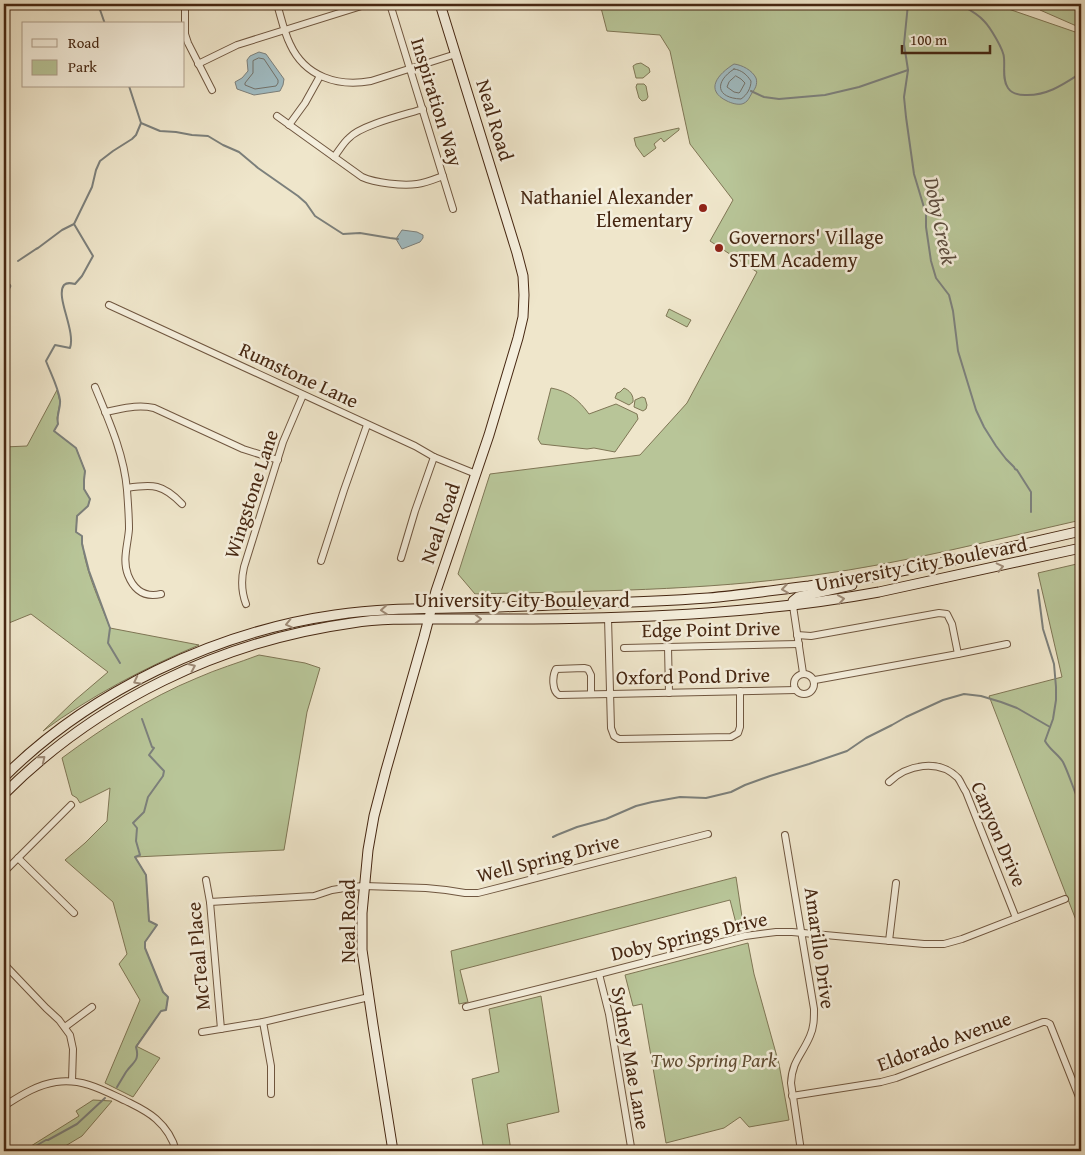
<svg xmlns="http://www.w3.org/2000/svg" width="1085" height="1155" font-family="'Gentium Book Plus',serif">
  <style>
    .green { fill: #b8c598; stroke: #7f7655 }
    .water { fill: #a0bcc3; stroke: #7c807c }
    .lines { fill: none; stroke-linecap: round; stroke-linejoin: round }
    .shore { stroke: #73726a; stroke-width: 1 }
    .stream { stroke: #7c807c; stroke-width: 2 }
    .street-casing { stroke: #705740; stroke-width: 8 }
    .secondary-casing { stroke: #462712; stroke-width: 11 }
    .street { stroke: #f5efdd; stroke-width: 6 }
    .secondary { stroke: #f5efdd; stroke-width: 9 }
    .oneway { stroke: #9e8b78 }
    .poi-dot { fill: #8f2418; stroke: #f5efdd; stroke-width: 2 }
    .labels { text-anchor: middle; stroke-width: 5; stroke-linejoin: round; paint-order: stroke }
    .street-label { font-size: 20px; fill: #462712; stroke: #f5efdd }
    .poi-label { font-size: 20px; fill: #462712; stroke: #f5efdd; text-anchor: end }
    .park-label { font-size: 20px; font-style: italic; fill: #624e34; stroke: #f5efdd }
    .water-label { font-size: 21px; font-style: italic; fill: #5c4c3e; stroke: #f5efdd }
  </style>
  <rect width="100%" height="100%" fill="#efe6cb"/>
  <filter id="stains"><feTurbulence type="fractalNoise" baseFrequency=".004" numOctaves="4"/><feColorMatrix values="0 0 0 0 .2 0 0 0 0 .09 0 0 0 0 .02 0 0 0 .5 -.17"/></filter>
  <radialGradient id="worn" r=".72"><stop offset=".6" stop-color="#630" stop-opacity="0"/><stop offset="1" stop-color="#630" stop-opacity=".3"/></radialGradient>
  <g class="green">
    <path d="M600 4H994L1081 34V520C993 540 905 563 815 575 702 591 589 591 475 594L458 574 490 474 640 455 687 403 757 272 710 241 733 200 690 144 670 51 660 35 607 31Z"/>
    <polygon points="1042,4 1081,4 1081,28 1040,10"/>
    <polygon points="641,63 649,68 650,72 643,78 636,78 633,66 636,64"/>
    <polygon points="637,84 644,84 646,86 648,97 646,100 642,101 639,98 636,87"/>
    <polygon points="679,128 679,130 664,142 661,138 654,144 656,148 644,157 636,146 634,138"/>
    <polygon points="669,309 691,320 687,327 666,316"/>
    <path d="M551 388C568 391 579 400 589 414L616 404 637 414 638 419 615 452 594 448 587 449 541 444 538 439Z"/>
    <path d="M624 388C629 390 634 395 633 402L629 405 615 398 617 393 620 392Z"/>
    <path d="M57 390 60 402 57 418 58 424 54 431 76 448 85 471 84 480V489L90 499 88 506 77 516 76 532 82 536C83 567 99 599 110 628L199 645C144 668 91 696 43 731L74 701 108 672 31 614 4 625V447L27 446Z"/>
    <polygon points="642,397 645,398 647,405 646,409 643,411 634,407 635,400"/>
    <polygon points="1081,563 1081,933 989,696 1062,677 1038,573"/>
    <path d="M259 655 305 663 320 668 307 712 284 850 135 857 146 875 149 921 157 925 145 942V948L163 992 168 997 166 1010 161 1011 136 1046 160 1058 133 1097 105 1083 140 1000 119 964 127 954 113 902 65 860 85 843 107 821 110 788 80 803 77 798 72 795 62 758C104 727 148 698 197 678 217 669 238 663 259 655Z"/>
    <polygon points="736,877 744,930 738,931 730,900 460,970 468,1002 459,1004 451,951"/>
    <polygon points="748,943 754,974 779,1064 789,1120 749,1127 740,1117 724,1128 666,1143 642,1004 633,1006 625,975"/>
    <polygon points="541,996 559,1112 507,1124 511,1151 484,1151 472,1079 499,1072 489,1009"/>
    <polygon points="93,1100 112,1101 82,1136 57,1151 23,1151 79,1116 76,1111"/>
  </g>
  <g class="water">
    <polygon points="259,52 266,54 284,79 283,85 280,91 254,95 237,89 235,82 242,78 248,71 247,60 250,56"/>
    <path d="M734 64C742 65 752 70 756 78 758 84 755 89 752 93 749 98 748 102 742 104 737 105 731 103 727 101 704 90 718 74 734 64Z"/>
    <polygon points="402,230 417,232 423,235 423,238 420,242 402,249 396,239"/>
    <polygon points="4,274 11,286 7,294 4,297"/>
  </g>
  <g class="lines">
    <g class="shore">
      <polygon points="259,58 264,59 278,80 278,83 276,86 255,89 245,85 245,83 253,73 253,61"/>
      <path d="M734 69C742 70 747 75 751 81 751 88 747 95 741 99 716 98 714 82 734 69Z"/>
      <polygon points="736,76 741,79 745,83 740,92 739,93 734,92 727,87 729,82"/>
    </g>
    <g class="stream">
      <polyline points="98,4 105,24"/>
      <polyline points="908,4 904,44 908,70 904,97 906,117 914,174 926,214 926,227 931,261 936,278 949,295 953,311 958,351 976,410 984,427 996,446 1006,459 1014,467 1015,469 1017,470 1031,492 1031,512"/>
      <path d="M959 4C968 9 977 13 984 21 990 27 1004 50 1004 58 1005 67 1002 80 1008 88 1012 94 1018 95 1025 95 1047 96 1064 84 1081 73"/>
      <polyline points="751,91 764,97 779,99 825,95 859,87 908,70"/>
      <polyline points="141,123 160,131 176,132 192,135 208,136 223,145 239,152 258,168 298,196 306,203 315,216 343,234 360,233 390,238 398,239"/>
      <path d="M74 224 93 256 82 276 75 284C71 283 67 282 64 285 55 296 76 331 70 348L55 345 46 361C51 374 58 387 60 400 61 408 56 415 58 424L54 431 76 448 85 471 84 480V489L90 499 88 506 77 516 76 532 82 536V544L89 571 110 628 108 643 120 663"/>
      <polyline points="18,261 36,249 38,248 62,230 74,224 92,187 96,170 100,161 113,151 132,139 136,135 141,123 129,86"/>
      <polyline points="4,270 6,269"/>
      <path d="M1038 590 1043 629 1054 664 1056 687V700L1053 719 1045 741C1050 750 1058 754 1063 762 1070 776 1074 792 1081 806"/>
      <polyline points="553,837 557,835 577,827 606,819 636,806 652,802 680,797 706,798 731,792 745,785 770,776 809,764 847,751 866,738 892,725 906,717 943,700 964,694 981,696 1001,702 1017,708 1050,727"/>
      <path d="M117 1087C120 1082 123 1077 126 1072 133 1062 140 1061 136 1047L161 1011 166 1010 168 997 163 992 145 948V942L157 925 149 921 146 875 135 857 140 855 136 841 137 828 133 823 144 812 148 797 163 776 164 771 149 755 154 748 152 747 142 719"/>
      <polyline points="27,1151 46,1140 48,1140 77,1124 105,1098"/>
    </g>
    <defs>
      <g id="street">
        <polyline points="185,4 185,34 188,43 212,90"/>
        <path d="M277 4C281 17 284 32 290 44 305 77 338 87 371 81L456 54"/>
        <polyline points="390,4 453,209"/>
        <polyline points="198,64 237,45 368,4"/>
        <path d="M277 116 362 177C375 183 402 186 417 184 426 183 435 179 443 176"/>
        <polyline points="289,125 305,103 320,76"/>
        <path d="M334 157C339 151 343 143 349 138 361 125 404 115 423 109"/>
        <polyline points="109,305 415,446 434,457 476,474"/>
        <path d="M95 387C109 421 124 454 127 490 128 503 129 516 129 529 128 544 122 560 128 575 134 590 144 598 161 594"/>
        <path d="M105 412C122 409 137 404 154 408L243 449 278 460"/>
        <path d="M127 488C153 484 163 484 182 504"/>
        <polyline points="401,558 415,511 434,457"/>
        <polyline points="321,561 344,490 367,425"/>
        <path d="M246 604C241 591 241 580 244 567L283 442 297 409 303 395"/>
        <polyline points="793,606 803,673"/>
        <polyline points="608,618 611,728 614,736 619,739 731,737 738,733 740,727 740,691"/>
        <polyline points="797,635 811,636 939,613 947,614 952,624 958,654"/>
        <polyline points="668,647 669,693"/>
        <polyline points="624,648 799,644"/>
        <circle cx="804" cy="684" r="10"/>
        <polyline points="815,680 958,654 1007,644"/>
        <path d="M591 694V675L588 669 584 668 556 669C552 676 552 691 559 695L610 694 796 690"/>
        <path d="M889 782C907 765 938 758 958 778 961 782 963 788 966 792L1016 918"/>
        <path d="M785 835 814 1009C814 1019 814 1027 810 1036 802 1055 792 1061 791 1083L801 1151"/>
        <polyline points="18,858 74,913"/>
        <polyline points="4,872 71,805"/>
        <polyline points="206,880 210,902 221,1029"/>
        <polyline points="210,902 314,896 332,890 351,887 364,886 426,888 446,890 465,893 478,893 708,834"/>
        <polyline points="889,941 896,883"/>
        <polyline points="4,964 46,1008 59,1020 70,1035 73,1049 72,1081"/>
        <polyline points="599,974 609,1014 631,1147"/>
        <polyline points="466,1007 599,974 745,936 776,932 792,932 924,944 944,944 962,939 1065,899"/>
        <polyline points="263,1022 271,1066 271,1094"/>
        <polyline points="65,1027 92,1007"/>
        <polyline points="202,1032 263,1022 369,997"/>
        <polyline points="792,1096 881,1082 896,1078 1043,1022 1046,1022 1050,1024 1081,1102"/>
        <path d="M4 1106C20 1096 36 1085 56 1082 82 1078 103 1090 126 1101 136 1106 147 1111 156 1119 165 1127 173 1139 176 1151"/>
      </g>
      <g id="secondary">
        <polyline points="793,606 793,601 798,597 852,585"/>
        <path d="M4 777C89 692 215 632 335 615 389 607 444 609 499 607 568 604 638 603 708 598 742 595 775 590 809 586 828 583 847 581 865 578 893 573 921 567 949 561 993 551 1037 541 1081 531"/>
        <path d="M4 794C97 701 221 641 352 623 384 618 416 619 449 619 477 619 505 619 533 619 649 618 765 613 879 592L1081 548"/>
        <polyline points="393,1151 373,1025 362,950 362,913 368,850 374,816 386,770 424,637 436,591 489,435 518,338 523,317 524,295 523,276 517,253 440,4"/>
      </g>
    </defs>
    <use href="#street" class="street-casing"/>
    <use href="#secondary" class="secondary-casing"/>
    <use href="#street" class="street"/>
    <use href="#secondary" class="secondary"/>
  </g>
  <defs><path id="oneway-chevron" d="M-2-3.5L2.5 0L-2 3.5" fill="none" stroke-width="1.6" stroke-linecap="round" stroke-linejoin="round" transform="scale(1.25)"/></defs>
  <g class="oneway">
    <use href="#oneway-chevron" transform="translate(1000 567) rotate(-13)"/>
    <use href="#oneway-chevron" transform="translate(785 589) rotate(172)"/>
    <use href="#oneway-chevron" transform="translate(841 599) rotate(-9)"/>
    <use href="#oneway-chevron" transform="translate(384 610) rotate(176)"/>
    <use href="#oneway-chevron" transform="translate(478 619)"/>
    <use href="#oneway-chevron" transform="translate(289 624) rotate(167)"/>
    <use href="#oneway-chevron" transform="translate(192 667) rotate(-24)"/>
    <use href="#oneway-chevron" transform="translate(137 681) rotate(153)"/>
    <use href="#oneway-chevron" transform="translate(42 759) rotate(-39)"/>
  </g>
  <g class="poi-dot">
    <circle cx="703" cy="208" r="5"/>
    <circle cx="719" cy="248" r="5"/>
  </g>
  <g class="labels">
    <g class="street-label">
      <text transform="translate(437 102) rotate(73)" y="7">Inspiration Way</text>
      <text transform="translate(495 120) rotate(73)" y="7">Neal Road</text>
      <text transform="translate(299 375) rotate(25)" y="7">Rumstone Lane</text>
      <text transform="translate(251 494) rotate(-72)" y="7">Wingstone Lane</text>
      <text transform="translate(440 523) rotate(-71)" y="7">Neal Road</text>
      <text transform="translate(921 564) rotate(-11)" y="7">University City Boulevard</text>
      <text x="522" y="607">University City Boulevard</text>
      <text transform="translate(711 629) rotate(-1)" y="7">Edge Point Drive</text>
      <text transform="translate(693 676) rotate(-1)" y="7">Oxford Pond Drive</text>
      <text transform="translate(999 834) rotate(67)" y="7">Canyon Drive</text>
      <text transform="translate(548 858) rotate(-14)" y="7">Well Spring Drive</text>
      <text transform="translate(348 921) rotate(-90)" y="7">Neal Road</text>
      <text transform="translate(689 936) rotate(-13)" y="7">Doby Springs Drive</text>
      <text transform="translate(820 948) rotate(82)" y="7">Amarillo Drive</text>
      <text transform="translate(198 956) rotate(-95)" y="7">McTeal Place</text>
      <text transform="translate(944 1041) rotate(-20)" y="7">Eldorado Avenue</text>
      <text transform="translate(631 1058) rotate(80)" y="7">Sydney Mae Lane</text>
    </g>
    <g class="poi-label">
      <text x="693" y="204">Nathaniel Alexander<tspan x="693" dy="23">Elementary</tspan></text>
      <text x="729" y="244" text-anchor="start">Governors' Village<tspan x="729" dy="23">STEM Academy</tspan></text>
    </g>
    <g class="park-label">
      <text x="714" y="1067">Two Spring Park</text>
    </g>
    <g class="water-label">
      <text transform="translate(940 221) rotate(78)" y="7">Doby Creek</text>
    </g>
  </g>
  <rect width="1085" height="1155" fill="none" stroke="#efe6cb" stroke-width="20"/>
  <rect x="5" y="5" width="1075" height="1145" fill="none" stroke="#462712" stroke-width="2.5"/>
  <rect x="10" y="10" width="1065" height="1135" fill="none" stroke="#462712"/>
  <rect x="22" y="22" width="162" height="65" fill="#f5efdd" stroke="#af9f8c"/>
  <rect x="32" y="39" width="25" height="8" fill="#f5efdd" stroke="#af9f8c"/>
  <text x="68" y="48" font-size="15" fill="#462712">Road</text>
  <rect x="32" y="60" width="25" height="15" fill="#b8c598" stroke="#af9f8c"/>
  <text x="68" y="72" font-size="15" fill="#462712">Park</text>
  <path d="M902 45v8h88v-8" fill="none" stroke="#462712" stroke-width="2.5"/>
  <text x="910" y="45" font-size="15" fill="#462712" stroke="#f5efdd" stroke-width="4" paint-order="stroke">100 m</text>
  <rect width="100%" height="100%" filter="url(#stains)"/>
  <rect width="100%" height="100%" fill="url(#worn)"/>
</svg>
